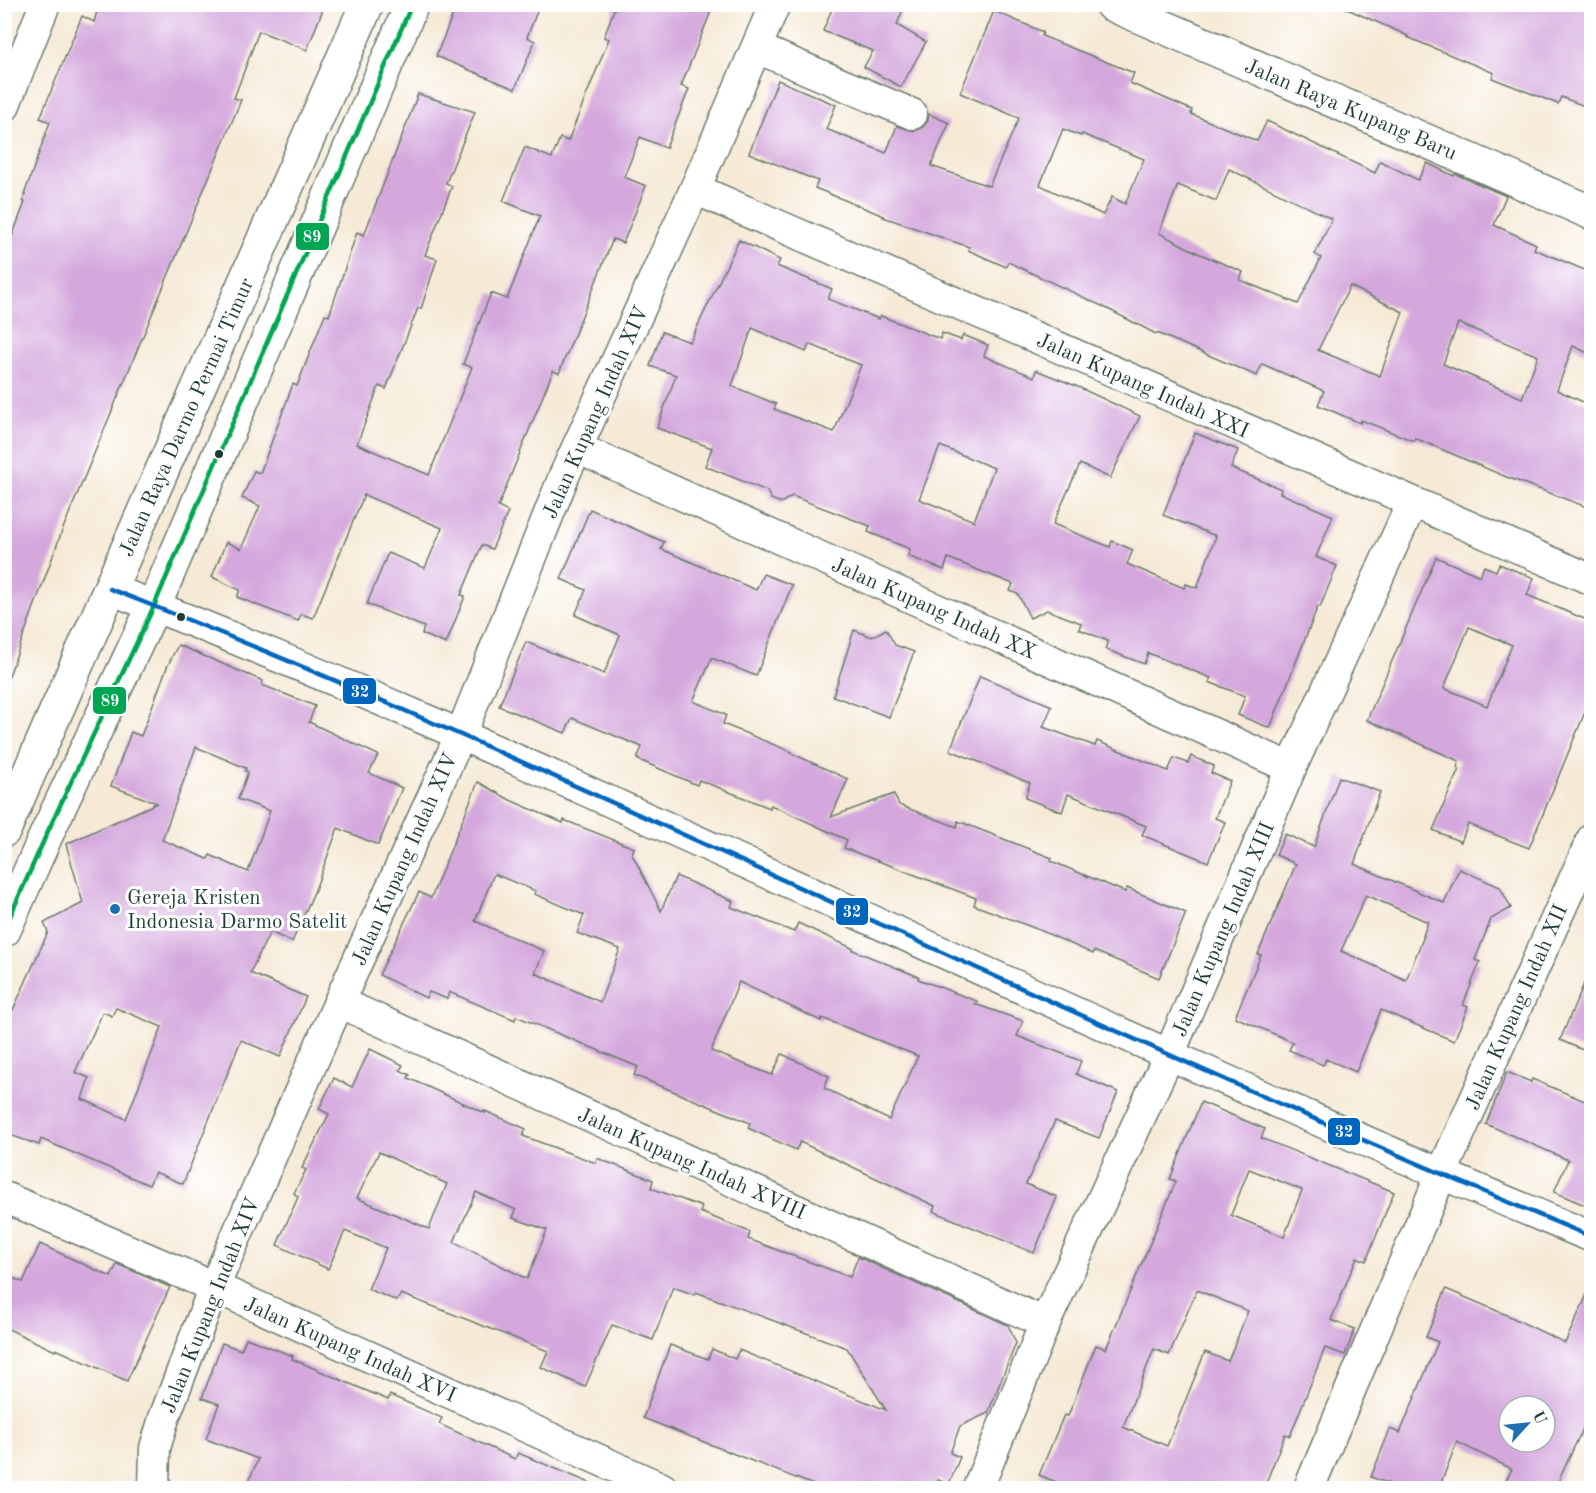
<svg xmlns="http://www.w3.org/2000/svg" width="1596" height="1493" font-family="'Old Standard TT',serif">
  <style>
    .building { fill: #d4a8dd; fill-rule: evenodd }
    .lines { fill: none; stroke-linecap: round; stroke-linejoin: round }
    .street-casing { stroke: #6a7a6d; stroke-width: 33 }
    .secondary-casing { stroke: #6a7a6d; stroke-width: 36 }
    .street { stroke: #fff; stroke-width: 30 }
    .secondary { stroke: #fff; stroke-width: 33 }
    .bus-1-casing { stroke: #fff; stroke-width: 9 }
    .bus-2-casing { stroke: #fff; stroke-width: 9 }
    .bus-1 { stroke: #00a651; stroke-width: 4.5 }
    .bus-2 { stroke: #0065bd; stroke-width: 4.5 }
    .bus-dot { fill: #1f3d34; stroke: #fff; stroke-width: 2 }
    .poi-dot { fill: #1f6fb2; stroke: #fff; stroke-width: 2 }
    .labels { text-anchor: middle; stroke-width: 6; stroke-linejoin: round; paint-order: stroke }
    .street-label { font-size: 21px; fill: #1f3d34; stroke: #fff }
    .poi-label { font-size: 21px; fill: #1f3d34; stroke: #fff; text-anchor: start }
    .line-badge { stroke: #fff; stroke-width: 2 }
    .badge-label { font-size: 16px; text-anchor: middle; font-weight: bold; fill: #fff }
  </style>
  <rect width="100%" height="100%" fill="#fff"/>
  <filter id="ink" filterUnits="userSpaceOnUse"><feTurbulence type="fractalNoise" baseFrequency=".0167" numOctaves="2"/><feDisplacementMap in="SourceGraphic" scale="12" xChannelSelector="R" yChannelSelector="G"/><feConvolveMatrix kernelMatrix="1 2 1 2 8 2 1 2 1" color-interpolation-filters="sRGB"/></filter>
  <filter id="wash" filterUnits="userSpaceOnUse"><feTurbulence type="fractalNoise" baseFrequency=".008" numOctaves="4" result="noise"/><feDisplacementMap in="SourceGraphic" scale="24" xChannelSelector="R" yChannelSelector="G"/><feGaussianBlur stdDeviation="1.35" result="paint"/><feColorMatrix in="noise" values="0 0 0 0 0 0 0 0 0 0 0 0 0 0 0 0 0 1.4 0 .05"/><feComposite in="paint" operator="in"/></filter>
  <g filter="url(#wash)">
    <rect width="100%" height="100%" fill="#f6ead7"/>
    <g id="blocks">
      <g class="building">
        <polygon points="99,4 325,4 307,50 259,31 234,98 241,100 62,531 7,681 4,680 4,258 25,202 23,201 25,195 24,195 50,122 40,118 82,16 94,22"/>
        <polygon points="457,4 540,4 527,37 535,41 515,89 436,56"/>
        <polygon points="616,4 714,4 681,86 689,89 666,148 640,137 624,177 646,186 623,243 613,239 559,373 553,371 498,507 508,512 492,549 482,545 461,595 465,596 446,644 422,634 424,627 367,604 388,553 425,568 442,528 364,495 313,618 301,614 298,621 237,597 240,590 212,577 226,542 241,549 260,506 242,498 254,471 260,473 293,384 297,386 325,314 329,316 357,232 364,235 418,94 475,112 446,183 452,186 425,255 437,259 421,309 418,308 386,389 379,386 357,444 429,475 472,367 463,364 491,293 507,299 540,216 503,201 525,147 552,158 560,138 568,141 609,39 604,37"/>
        <polygon points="834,4 905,4 897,25 926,42 901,87 864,67 873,51 823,31"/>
        <polygon points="1336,4 1592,4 1592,109 1561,97 1558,104 1492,78 1494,73 1407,37 1408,36 1395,30"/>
        <path d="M994 11 1043 32 1042 36 1134 73 1130 83 1192 110 1191 114 1257 141 1267 121 1375 173 1380 161 1418 180 1427 163 1454 176 1455 174 1506 196 1494 225 1536 244 1534 249 1592 273V355L1573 346 1557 390 1592 406V509L1504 476 1415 438 1414 441 1361 420 1360 423 1318 405 1324 391 1262 364 1257 376 1157 333 1156 334 1102 306 1008 262 1006 267 968 250 969 247 883 217 884 216 815 188 818 181 749 153 778 80 836 105 826 129 886 153 897 126 915 131 923 127 928 121 929 114 949 123 931 166 989 186 1019 118 960 93ZM1063 129 1081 136 1082 134 1144 159 1125 204 1112 197 1103 215 1040 185ZM1229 169 1332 219 1315 254 1321 258 1298 304 1240 280 1243 272 1198 253 1159 233 1178 185 1216 201ZM1350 286 1403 312 1380 376 1318 350ZM1458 323 1538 356 1522 398 1443 364Z"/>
        <path d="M739 240 780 260 777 266 832 289 828 299 879 319 881 316 940 339 942 333 961 340 963 335 988 345 984 356 1034 377 1036 370 1076 386 1140 416 1110 478 1080 464 1053 524 1110 547 1112 541 1133 550 1127 564 1184 588 1186 584 1197 588 1216 536 1163 515 1195 433 1238 450 1231 468 1281 489 1280 493 1333 516 1316 557 1337 566 1320 607 1318 606 1270 728 1238 715 1245 696 1209 682 1211 678 1148 653 1144 664 1105 649 1108 641 1079 629 1081 623 1047 610 1030 618 1018 594 1010 591 1013 584 948 558 944 570 908 556 910 549 868 532 870 526 792 496 781 503 771 499 767 491 705 466 712 448 657 428 676 375 650 366 662 332 690 342ZM752 328 806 352 809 344 861 365 834 432 774 409 776 404 732 386ZM940 446 994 468 974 521 919 499Z"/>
        <polygon points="590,509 664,542 661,549 756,590 763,574 792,585 756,676 712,658 693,701 726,715 723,724 792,752 791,753 848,779 831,817 894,794 899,805 957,827 958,821 1052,858 1051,861 1125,892 1127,888 1186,913 1159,978 1094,951 1093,954 1042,931 974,905 976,898 844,848 847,840 771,805 770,808 699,780 697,785 637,759 642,747 572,718 565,733 499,706 526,642 604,674 620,635 575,615 586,590 561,579"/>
        <path d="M1436 557 1480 576 1484 566 1496 571 1499 564 1534 578 1527 595 1592 622V695L1529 848 1468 824 1461 842 1433 830 1459 769 1457 768 1459 761 1367 720ZM1469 627 1512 645 1487 706 1444 688Z"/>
        <polygon points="886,629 895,645 914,652 889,717 833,696 854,630 872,637"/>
        <path d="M178 645 263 681 262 685 315 706 309 722 378 755 369 773 402 788 378 845 338 828 315 890 292 942 270 932 250 973 306 997 280 1057 241 1040 183 1184 155 1172 149 1185 41 1139 39 1145 4 1133V1030L48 932 44 923 83 903 66 844 157 803 111 786 131 732 141 736 167 667ZM196 747 246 768 245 771 248 772 238 799 270 811 248 872 210 855 208 859 162 840ZM116 1008 162 1027 126 1119 82 1099 89 1078 75 1072 103 1012 112 1016Z"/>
        <polygon points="980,676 1052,706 1043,727 1095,746 1097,741 1168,771 1174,758 1188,763 1191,756 1214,766 1211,773 1230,781 1215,818 1225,822 1208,862 1142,835 1146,826 1068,794 1062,812 1025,798 1030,783 950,750"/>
        <path d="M1339 777 1380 792 1354 864 1444 903 1459 869 1500 887 1511 908 1491 919 1475 960 1480 962 1463 1005 1468 1007 1454 1041 1381 1010 1356 1072 1326 1059 1323 1065 1289 1050 1293 1042 1235 1017 1261 955 1258 954 1296 864 1276 855 1285 834 1314 847ZM1366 895 1428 922 1423 936H1424L1406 980 1341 951Z"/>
        <path d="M478 782 510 800 563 823 564 820 634 848 632 854 661 911 676 876 733 901 731 907 794 932 798 923 854 949 853 950 919 977 918 979 977 1001 975 1004 1023 1021 1017 1036 1081 1061 1076 1074 1118 1092 1099 1138 1055 1121 1026 1184 1057 1197 1034 1253 933 1211 935 1206 800 1142 796 1150 748 1128 750 1123 634 1075 638 1067 516 1016 515 1020 449 992 447 999 429 992 426 998 379 975 419 892 431 898ZM494 874 536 891 534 894 584 915 577 933 620 949 600 1002 535 973 544 951 475 921ZM739 982 821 1021 822 1018 918 1056 889 1120 824 1088 829 1076 782 1054 772 1075 711 1051Z"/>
        <polygon points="1592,965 1592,1054 1560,1040"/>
        <path d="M370 1049 403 1065 400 1070 410 1075 408 1078 485 1113V1111L526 1129 523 1136 596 1163 597 1158 653 1180 651 1188 702 1207 700 1212 750 1232 748 1239 850 1277 858 1257 1008 1325 1016 1343 988 1413 960 1426 950 1453 960 1457 949 1484 938 1480 935 1488H821L643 1418 670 1345 708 1359 712 1349 735 1359 739 1350 886 1410 847 1348 696 1292 695 1295 673 1287 653 1340 612 1325 585 1387 541 1367 548 1351 401 1294 397 1301 368 1289 386 1248 345 1231 328 1269 277 1245 298 1197 294 1193 306 1170 302 1168 329 1114 319 1109 334 1078 352 1087ZM379 1152 447 1184 429 1229 357 1198ZM476 1192 516 1210 513 1218 547 1230 527 1279 454 1242Z"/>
        <polygon points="1507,1072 1531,1082 1532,1079 1592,1104 1592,1208 1554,1192 1568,1160 1486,1124"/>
        <path d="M1201 1102 1265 1129 1261 1138 1394 1192 1366 1261 1357 1257 1331 1320 1355 1329 1345 1355 1325 1348 1290 1436 1285 1434 1264 1488H1071L1039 1475 1064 1415 1068 1416 1096 1345 1106 1349 1176 1181 1170 1179ZM1249 1169 1302 1190 1284 1237 1231 1215ZM1197 1290 1248 1311 1228 1361 1205 1352 1167 1446 1123 1427 1154 1349 1169 1355Z"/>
        <polygon points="40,1244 111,1277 117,1264 170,1287 127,1381 56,1349 55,1351 4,1327 4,1275 23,1282"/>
        <path d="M1592 1284V1409L1555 1488H1502L1512 1469 1457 1442 1439 1488H1401L1371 1477 1390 1429 1400 1433 1438 1342 1426 1337 1446 1289 1509 1316 1565 1343ZM1509 1406H1545V1442H1509Z"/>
        <polygon points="246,1338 293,1356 292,1359 388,1400 390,1395 442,1418 439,1424 515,1459 518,1453 602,1488 246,1488 258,1459 206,1439 219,1404 202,1398 222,1343 241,1350"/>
      </g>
    </g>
  </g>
  <g filter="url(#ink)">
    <use href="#blocks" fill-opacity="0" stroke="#6a7a6d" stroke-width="1.5"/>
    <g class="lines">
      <defs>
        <g id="street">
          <polyline points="757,48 912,114"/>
          <polyline points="4,107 45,4"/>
          <polyline points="695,189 1592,580"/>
          <polyline points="577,448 1291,768"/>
          <path d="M110 589C322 671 530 765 737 859 1021 988 1303 1118 1592 1237"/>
          <polyline points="339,1002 1045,1323"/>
          <polyline points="4,1197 214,1287 662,1488"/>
          <polyline points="154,1488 155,1448 164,1418 214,1287 339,1002 461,734 564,476 695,189 775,4"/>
          <polyline points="978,1488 1045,1323 1169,1055 1291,768 1412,503"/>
          <polyline points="1309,1488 1441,1175 1592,839"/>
        </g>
        <g id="secondary">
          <polyline points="1111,4 1592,213"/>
          <polyline points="4,830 367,4"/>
          <polyline points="4,930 48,831 154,606 412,4"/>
        </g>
      </defs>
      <use href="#street" class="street-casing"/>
      <use href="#secondary" class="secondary-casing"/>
      <use href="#street" class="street"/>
      <use href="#secondary" class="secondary"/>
      <defs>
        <polyline id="bus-1" points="4,930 48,831 154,606 412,4"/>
        <path id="bus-2" d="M110 589C322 671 530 765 737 859 1021 988 1303 1118 1592 1237"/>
      </defs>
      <use href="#bus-1" class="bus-1-casing"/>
      <use href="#bus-2" class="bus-2-casing"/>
      <use href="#bus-1" class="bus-1"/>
      <use href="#bus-2" class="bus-2"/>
    </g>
  </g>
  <g class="bus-dot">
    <circle cx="219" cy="454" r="5"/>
    <circle cx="181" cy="617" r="5"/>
  </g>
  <circle class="poi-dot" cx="115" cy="909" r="6"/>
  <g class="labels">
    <g class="street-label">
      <text transform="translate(1351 109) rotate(23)" y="7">Jalan Raya Kupang Baru</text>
      <text transform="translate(1143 385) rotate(24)" y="7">Jalan Kupang Indah XXI</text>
      <text transform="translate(595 412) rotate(-66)" y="7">Jalan Kupang Indah XIV</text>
      <text transform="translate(186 417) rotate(-66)" y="7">Jalan Raya Darmo Permai Timur</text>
      <text transform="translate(934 608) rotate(24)" y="7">Jalan Kupang Indah XX</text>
      <text transform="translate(404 859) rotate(-66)" y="7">Jalan Kupang Indah XIV</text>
      <text transform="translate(1223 929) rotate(-67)" y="7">Jalan Kupang Indah XIII</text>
      <text transform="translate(1516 1007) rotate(-66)" y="7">Jalan Kupang Indah XII</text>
      <text transform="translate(692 1163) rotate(24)" y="7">Jalan Kupang Indah XVIII</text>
      <text transform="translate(210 1305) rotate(-68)" y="7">Jalan Kupang Indah XIV</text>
      <text transform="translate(350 1349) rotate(24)" y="7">Jalan Kupang Indah XVI</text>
    </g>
    <g class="poi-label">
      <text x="127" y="904">Gereja Kristen<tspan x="127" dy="24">Indonesia Darmo Satelit</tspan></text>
    </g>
  </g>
  <g class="line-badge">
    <rect x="295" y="222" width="35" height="29" rx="6" fill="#00a651"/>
    <rect x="342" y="677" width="35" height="28" rx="6" fill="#0065bd"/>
    <rect x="92" y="686" width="35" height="29" rx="6" fill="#00a651"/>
    <rect x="835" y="897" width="34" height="29" rx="6" fill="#0065bd"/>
    <rect x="1327" y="1117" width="34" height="29" rx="6" fill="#0065bd"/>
  </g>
  <g class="badge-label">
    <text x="312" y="242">89</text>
    <text x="360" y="697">32</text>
    <text x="110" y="706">89</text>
    <text x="852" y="917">32</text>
    <text x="1344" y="1137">32</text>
  </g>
  <rect width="1596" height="1493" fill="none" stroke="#fff" stroke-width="24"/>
  <g transform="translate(1527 1424) rotate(63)"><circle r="28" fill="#ffffff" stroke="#a5b1ae" stroke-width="1.5"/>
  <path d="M0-4.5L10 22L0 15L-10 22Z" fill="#1f6fb2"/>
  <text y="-9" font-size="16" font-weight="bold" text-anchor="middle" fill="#1f3d34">U</text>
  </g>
</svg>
